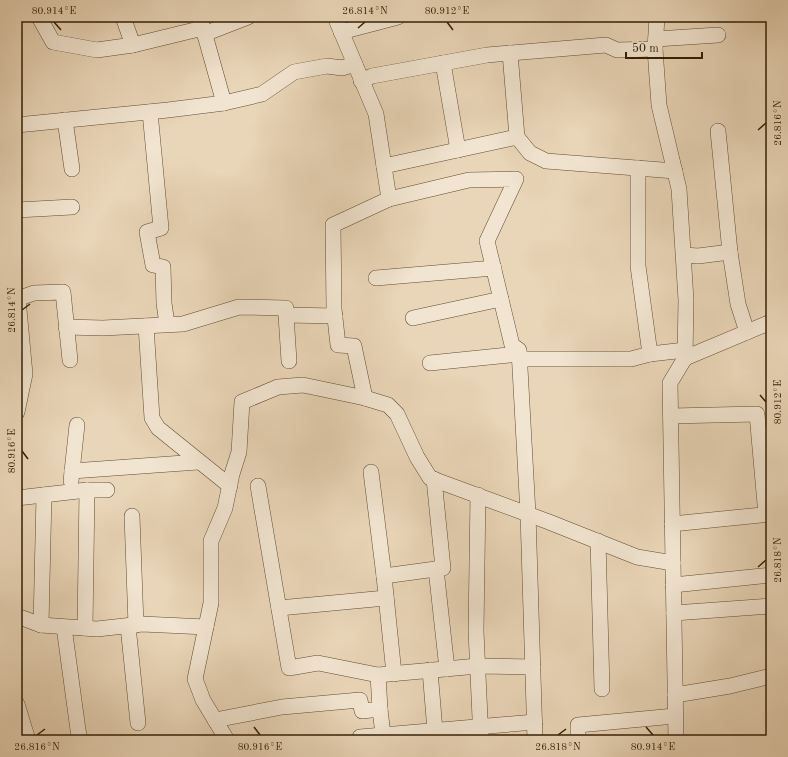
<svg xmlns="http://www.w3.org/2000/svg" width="788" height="757" font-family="'Old Standard TT',serif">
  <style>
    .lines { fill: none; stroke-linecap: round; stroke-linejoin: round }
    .minor-casing { stroke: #604c30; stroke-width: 16 }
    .minor { stroke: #f1e4d0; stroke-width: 15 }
    .ticks { fill: none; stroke: #331f03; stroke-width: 1.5 }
    .neatline { fill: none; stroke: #331f03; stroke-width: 1.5 }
    .ticks-label { font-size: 10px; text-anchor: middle; fill: #331f03 }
  </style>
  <rect width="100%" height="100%" fill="#e9d5b7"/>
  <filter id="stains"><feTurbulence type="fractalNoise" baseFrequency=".005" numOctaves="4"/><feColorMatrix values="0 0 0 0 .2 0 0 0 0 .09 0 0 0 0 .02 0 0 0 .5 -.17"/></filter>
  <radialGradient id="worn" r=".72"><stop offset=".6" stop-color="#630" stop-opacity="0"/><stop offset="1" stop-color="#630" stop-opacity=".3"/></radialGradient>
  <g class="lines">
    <defs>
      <g id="minor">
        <polyline points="39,17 53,42 97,50 133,45 203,28"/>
        <polyline points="123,17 133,45"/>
        <polyline points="199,17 203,28 224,103"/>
        <polyline points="335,17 376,114 389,199"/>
        <polyline points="657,17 655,49 659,105 679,189 686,300 685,358 670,383 676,740"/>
        <polyline points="341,32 398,17"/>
        <polyline points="204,34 248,17"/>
        <polyline points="656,39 718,35"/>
        <polyline points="510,53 517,137"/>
        <polyline points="443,63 458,150"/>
        <polyline points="361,81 372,76 487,55 606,45 617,50 655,49"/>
        <polyline points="150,112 161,228 147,232 153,265 163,267 164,303 167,324"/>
        <polyline points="65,120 72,169"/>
        <polyline points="17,125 168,110 224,103 262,94 294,72 327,66 342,68 355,64"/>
        <polyline points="718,131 730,252 738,304 747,332"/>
        <polyline points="384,166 517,137 530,153 546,161 675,171"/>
        <polyline points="638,168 638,266 650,354"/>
        <polyline points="17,210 72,207"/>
        <polyline points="684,255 698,256 730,252"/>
        <polyline points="376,278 494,268"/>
        <polyline points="17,299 34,293 63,292 70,360"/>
        <polyline points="286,315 289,361"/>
        <polyline points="413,318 501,299"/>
        <polyline points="146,326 152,418 158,428 230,486"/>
        <polyline points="66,327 103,328 183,324 239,307 286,308 286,315 335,316"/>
        <polyline points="685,358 771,322"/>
        <polyline points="520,359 631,359 650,354 685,350"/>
        <polyline points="430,363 519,354"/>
        <polyline points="365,398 354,346 338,345 334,309 333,225 389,199 469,180 516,179 487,241 512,345 519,350 528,514 535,740"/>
        <polyline points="17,412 25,374 18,299"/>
        <polyline points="671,416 757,414 766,515"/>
        <polyline points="72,471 198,462"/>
        <polyline points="371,472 384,576 394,674"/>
        <polyline points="71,481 77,425"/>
        <polyline points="258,486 289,668 318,663 378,675 478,666 533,667"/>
        <polyline points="478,495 476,631 481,740"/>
        <polyline points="17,498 87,490 107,490"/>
        <polyline points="132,516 136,625"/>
        <polyline points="672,524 771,514"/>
        <polyline points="598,541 602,689"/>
        <polyline points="436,569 447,669"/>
        <polyline points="384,576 443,568 434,479"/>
        <polyline points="673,585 771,575"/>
        <polyline points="279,608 386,598"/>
        <polyline points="674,613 771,606"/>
        <polyline points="17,616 41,625 97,629 142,624 206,627"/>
        <polyline points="41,625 44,495"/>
        <polyline points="128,626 138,723"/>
        <polyline points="64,627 78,730 80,740"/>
        <polyline points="85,628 87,490"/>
        <polyline points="430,670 435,731"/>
        <polyline points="675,695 730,686 771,676"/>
        <polyline points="17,704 28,740"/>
        <polyline points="380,709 383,735"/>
        <polyline points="215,720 282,707 360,700 362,711 380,709 378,675"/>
        <polyline points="360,737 535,722"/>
        <polyline points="227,740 203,700 195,679 211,603 211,541 225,508 232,474 239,452 242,402 278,387 303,385 365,398 388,405 397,414 417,457 430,478 549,522 637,557 673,563"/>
        <polyline points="578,740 578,725 675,716"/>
      </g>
    </defs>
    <use href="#minor" class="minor-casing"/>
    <use href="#minor" class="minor"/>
  </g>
  <path class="ticks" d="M54 22 61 30M447 22 453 30M358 28 365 22M758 130 766 123M22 310 30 304M760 395 766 402M22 451 28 459M758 567 766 560M254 727 260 735M646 727 653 735M37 735 45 729M558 735 566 729"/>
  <rect width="788" height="757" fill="none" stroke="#e9d5b7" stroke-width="44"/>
  <path d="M626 52v6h76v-6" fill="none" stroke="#331f03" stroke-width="2"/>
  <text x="632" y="52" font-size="12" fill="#331f03" stroke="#f1e4d0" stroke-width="3" paint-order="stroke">50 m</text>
  <rect x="22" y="22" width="744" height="713" class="neatline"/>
  <g class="ticks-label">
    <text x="54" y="14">80.914°E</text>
    <text x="365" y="14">26.814°N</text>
    <text x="447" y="14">80.912°E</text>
    <text transform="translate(777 123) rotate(-90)" y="4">26.816°N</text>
    <text transform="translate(11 310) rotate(-90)" y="4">26.814°N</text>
    <text transform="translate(777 402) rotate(-90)" y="4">80.912°E</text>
    <text transform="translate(11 451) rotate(-90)" y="4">80.916°E</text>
    <text transform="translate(777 560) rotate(-90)" y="4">26.818°N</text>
    <text x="37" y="750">26.816°N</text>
    <text x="260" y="750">80.916°E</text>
    <text x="558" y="750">26.818°N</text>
    <text x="653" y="750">80.914°E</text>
  </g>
  <rect width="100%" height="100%" filter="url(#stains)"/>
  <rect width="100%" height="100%" fill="url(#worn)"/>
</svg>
